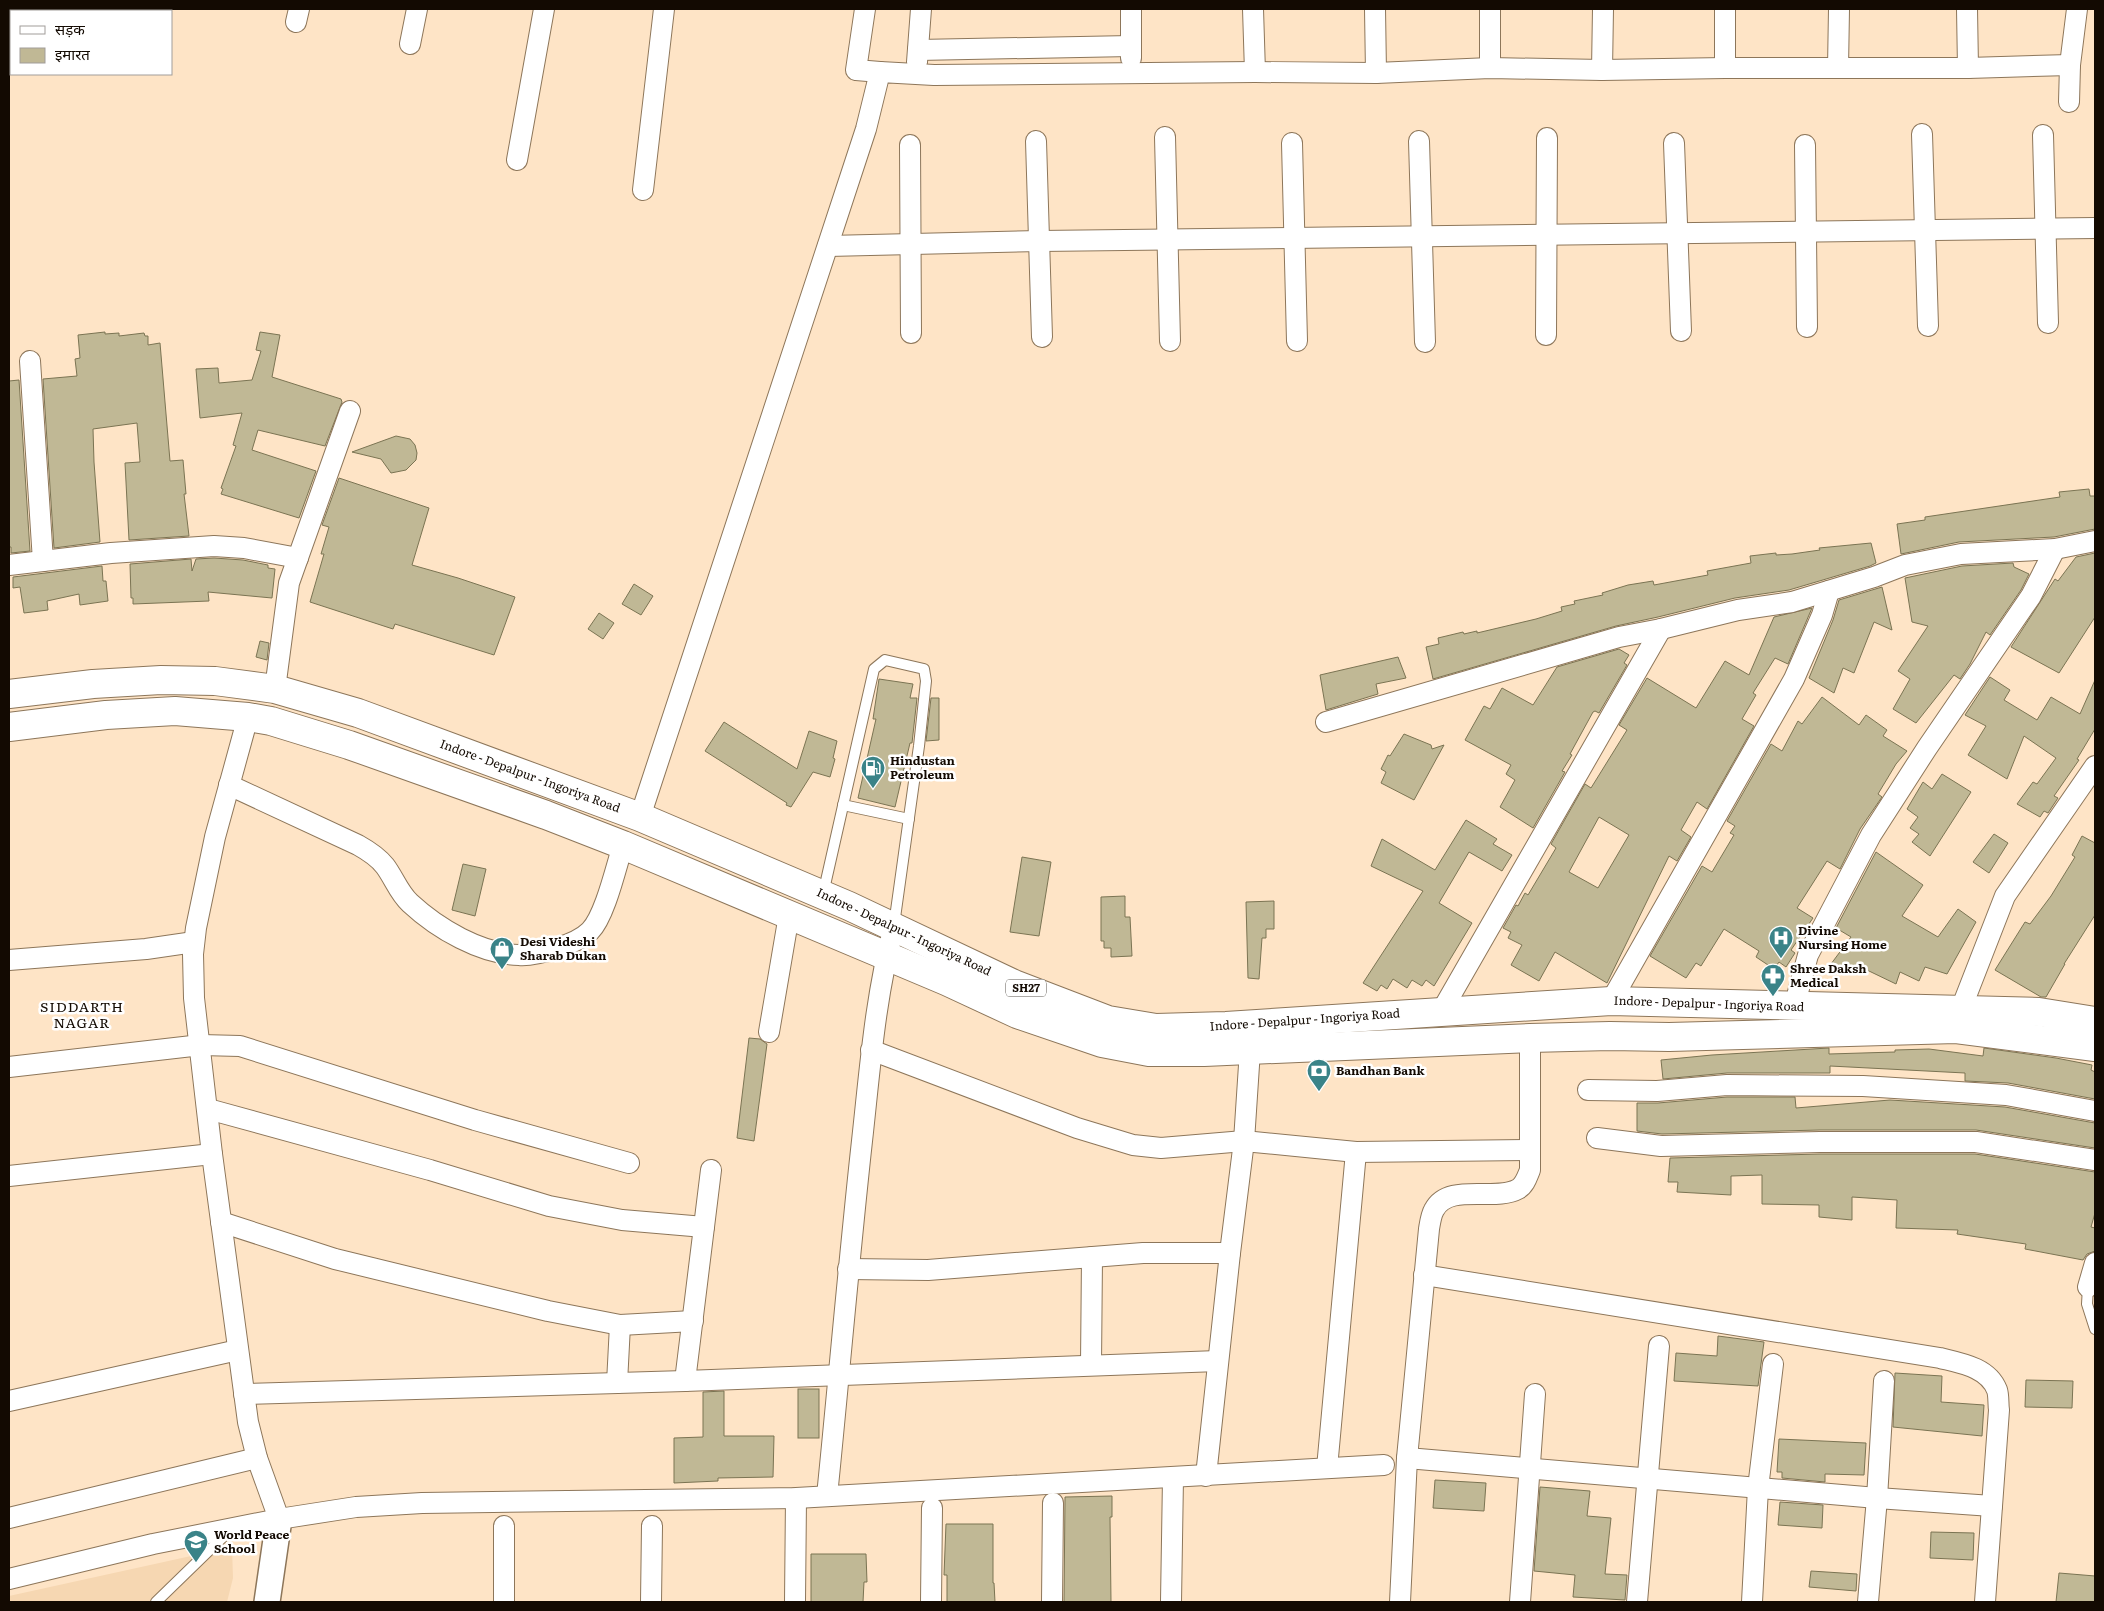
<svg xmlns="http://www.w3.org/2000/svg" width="2104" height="1611" font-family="Literata,'Noto Sans Devanagari',serif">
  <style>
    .built { fill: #f6d7b2 }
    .building { fill: #c0b895; stroke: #7b7453; fill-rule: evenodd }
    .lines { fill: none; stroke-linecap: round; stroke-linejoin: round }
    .service-casing { stroke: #8d765a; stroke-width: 12 }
    .minor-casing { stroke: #8d765a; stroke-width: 22 }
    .tertiary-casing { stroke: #8d765a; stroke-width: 28 }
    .primary-casing { stroke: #8d765a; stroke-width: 30 }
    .service { stroke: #fff; stroke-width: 10 }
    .minor { stroke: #fff; stroke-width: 20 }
    .tertiary { stroke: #fff; stroke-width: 25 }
    .primary { stroke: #fff; stroke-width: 28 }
    .labels { text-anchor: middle; stroke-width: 5; stroke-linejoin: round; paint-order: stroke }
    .shield { fill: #fff; stroke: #5a544e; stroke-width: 1 }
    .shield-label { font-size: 11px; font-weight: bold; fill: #130a02 }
    .poi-label { font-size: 12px; font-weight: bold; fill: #130a02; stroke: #fff; text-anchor: start }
    .street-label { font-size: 12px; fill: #130a02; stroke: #fff }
    .neighbourhood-label { font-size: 14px; letter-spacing: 1px; fill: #130a02; stroke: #fff }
  </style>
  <rect width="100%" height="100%" fill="#fee4c6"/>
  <polygon class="built" points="232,1547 233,1578 227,1602 9,1602 9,1596"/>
  <g class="building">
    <polygon points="105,332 105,334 119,333 119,336 144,333 145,336 148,336 148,345 160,343 170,461 183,460 186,494 184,494 189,536 129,540 125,463 140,462 137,423 93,429 94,462 100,542 54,548 43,379 77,376 75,359 80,358 78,335"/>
    <polygon points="260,332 280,335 272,377 341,399 342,402 325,446 258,430 252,450 316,471 299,518 221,494 223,489 221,488 236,446 233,445 242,413 200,418 196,369 218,368 219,383 252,380 261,351 256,350"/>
    <polygon points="19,380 30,551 11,553 11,547 9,547 9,381"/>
    <polygon points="396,436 410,439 415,445 417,453 416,460 406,470 391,473 381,459 352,452"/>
    <polygon points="339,478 429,508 412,565 458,578 515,597 494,655 395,624 393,629 310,602 324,554 321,554 329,527 322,525"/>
    <polygon points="2089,489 2090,496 2095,496 2095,529 2054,537 1959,542 1901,554 1897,524 1925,520 1925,517 2060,497 2059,492"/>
    <polygon points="1871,543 1876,563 1870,566 1789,590 1735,598 1658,617 1616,626 1433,679 1426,647 1439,644 1438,638 1463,632 1464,634 1477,631 1477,633 1536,619 1562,611 1561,607 1575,604 1574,601 1603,595 1602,593 1628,585 1653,581 1654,585 1708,575 1707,571 1751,563 1750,556 1776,553 1776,555 1792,554 1820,550 1819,548"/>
    <polygon points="2095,553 2095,617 2059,673 2011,647 2055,579 2058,581 2076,557"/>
    <polygon points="214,558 243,560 268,565 268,568 275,569 272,598 208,592 209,601 133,604 133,598 131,598 130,564 191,559 192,571 196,559"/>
    <polygon points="2013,563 2014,567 2029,574 2021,590 1990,635 1986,632 1970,664 1960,679 1954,675 1916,723 1893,709 1910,679 1898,671 1928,626 1912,622 1905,578 1962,566"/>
    <polygon points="102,566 103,581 106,581 108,601 80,605 79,594 47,601 48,610 24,613 20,587 13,588 13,577"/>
    <polygon points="634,584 653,596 641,615 622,604"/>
    <polygon points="1882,587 1892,630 1874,622 1854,673 1843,668 1834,693 1809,678 1833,620 1839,600"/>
    <path d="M1812 608 1788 664 1775 658 1753 693 1756 695 1742 719 1754 726 1707 809 1697 802 1681 830 1691 837 1677 861 1669 856 1607 983 1555 952 1539 981 1511 965 1522 945 1508 938 1511 932 1503 928 1516 905 1518 906 1525 893 1528 895 1556 848 1551 844 1585 784 1591 788 1627 730 1619 725 1647 678 1696 708 1725 661 1749 675 1774 617ZM1599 817 1629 835 1598 888 1569 872Z"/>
    <polygon points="599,613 614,623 603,639 588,629"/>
    <polygon points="260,641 269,643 267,660 256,657"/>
    <polygon points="1619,649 1629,655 1624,663 1627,665 1599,713 1595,711 1593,712 1570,754 1572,755 1562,771 1565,772 1533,828 1500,807 1515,780 1506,774 1511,765 1465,740 1484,706 1490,709 1502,688 1533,705 1557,667"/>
    <polygon points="1398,657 1406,678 1376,684 1378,694 1326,710 1320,675"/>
    <polygon points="1990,677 2010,690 2004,700 2037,720 2051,697 2080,714 2095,680 2095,729 2077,759 2079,760 2054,796 2058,798 2048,813 2044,811 2040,817 2017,804 2033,782 2037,784 2056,758 2024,736 2007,779 1968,755 1986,726 1965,715"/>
    <polygon points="879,679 913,684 910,698 917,698 912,743 910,743 895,807 858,798 876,719 873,719"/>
    <polygon points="1822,697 1859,725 1866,715 1887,730 1883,736 1907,751 1896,764 1878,794 1882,797 1860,829 1840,869 1827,861 1797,908 1813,918 1791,950 1795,953 1786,967 1779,962 1774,969 1756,957 1759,951 1724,929 1701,966 1696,963 1686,978 1650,956 1702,866 1712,872 1734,835 1730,833 1735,826 1727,821 1771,744 1782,751 1798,721 1802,724"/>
    <polygon points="931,698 939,698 939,740 926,741"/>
    <polygon points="724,722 797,769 809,731 837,741 833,758 835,759 830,777 813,772 791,807 786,805 787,803 705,751"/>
    <polygon points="1404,734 1431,745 1432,749 1444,745 1414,800 1381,783 1386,772 1381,769 1388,755 1390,756"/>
    <polygon points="1942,774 1971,792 1930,856 1912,842 1919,834 1910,828 1918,817 1907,809 1923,782 1932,789"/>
    <polygon points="1466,820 1497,839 1493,844 1512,855 1502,871 1469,852 1439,903 1472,923 1434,986 1426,980 1422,986 1412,980 1407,988 1393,979 1387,989 1381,985 1377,991 1363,983 1423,891 1371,866 1382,839 1435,870"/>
    <polygon points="1994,834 2008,843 1989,873 1973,862"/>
    <polygon points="2082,836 2095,843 2095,915 2064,964 2065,964 2046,997 2041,997 1995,970 2025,922 2030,924 2051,896 2075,857 2072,855"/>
    <polygon points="1876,852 1923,885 1902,916 1938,937 1958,909 1976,922 1947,974 1925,967 1919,981 1900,972 1896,984 1869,971 1828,968 1851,937 1836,928"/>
    <polygon points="1022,857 1051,862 1039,936 1010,932"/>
    <polygon points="463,864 486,869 475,916 452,910"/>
    <polygon points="1125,896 1125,917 1130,917 1132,956 1111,957 1111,948 1104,948 1104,941 1101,941 1101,897"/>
    <polygon points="1274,901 1274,929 1266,929 1266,938 1262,938 1259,979 1248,978 1246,902"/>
    <polygon points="749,1038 760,1039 767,1044 754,1141 737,1138"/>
    <polygon points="1829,1048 1829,1054 1895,1052 1895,1050 1929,1049 1983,1056 1984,1048 2056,1058 2092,1065 2091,1070 2095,1072 2095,1099 2008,1083 1965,1081 1965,1073 1830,1066 1830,1073 1727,1073 1663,1079 1661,1060 1712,1055"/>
    <polygon points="1727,1097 1795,1097 1796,1108 1890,1100 2005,1107 2095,1123 2095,1148 1976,1130 1820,1130 1662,1134 1637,1131 1637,1103 1658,1103"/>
    <polygon points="1820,1154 1975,1154 2095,1172 2095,1213 2091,1227 2095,1228 2095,1251 2087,1254 2083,1260 2025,1249 2026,1244 1957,1234 1958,1230 1896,1228 1897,1200 1852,1197 1852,1220 1819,1217 1819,1205 1762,1204 1762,1175 1731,1176 1731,1195 1677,1192 1678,1182 1668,1182 1670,1158"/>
    <polygon points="1718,1336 1764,1342 1758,1386 1674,1381 1676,1353 1717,1356"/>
    <polygon points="1895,1373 1942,1376 1941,1402 1984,1405 1982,1436 1893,1427"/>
    <polygon points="2026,1380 2073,1381 2072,1408 2025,1407"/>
    <rect x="798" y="1389" width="21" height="49"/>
    <polygon points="724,1391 724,1436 774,1436 773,1477 718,1478 718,1481 674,1483 674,1438 703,1437 703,1392"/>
    <polygon points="1779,1439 1866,1443 1864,1475 1825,1474 1825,1482 1782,1478 1782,1472 1777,1472"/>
    <polygon points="1435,1480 1486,1483 1484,1511 1433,1508"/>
    <polygon points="1540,1487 1590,1491 1587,1516 1611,1518 1605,1574 1627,1575 1625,1600 1573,1597 1575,1575 1534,1571"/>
    <polygon points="1112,1496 1112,1517 1110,1517 1111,1602 1064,1602 1065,1497"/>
    <polygon points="1780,1502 1823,1505 1822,1528 1778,1525"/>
    <polygon points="946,1524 993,1524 993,1583 994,1583 995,1602 947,1602 947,1575 944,1575"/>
    <polygon points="1931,1532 1974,1533 1973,1560 1930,1558"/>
    <polygon points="811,1554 866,1554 867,1582 864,1582 863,1602 811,1602"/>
    <polygon points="1811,1571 1857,1574 1856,1591 1809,1587"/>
    <polygon points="2059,1573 2095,1576 2095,1602 2056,1602"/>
  </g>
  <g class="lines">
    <defs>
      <g id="service">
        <polyline points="843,805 909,819"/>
        <polyline points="823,894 874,669 885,660 924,669 926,681 919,746 894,925"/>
        <polyline points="2088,1287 2087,1304 2095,1329"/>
        <polyline points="156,1602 227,1533"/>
      </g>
      <g id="minor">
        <polyline points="865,9 856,70 880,72"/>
        <polyline points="1253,9 1255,72"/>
        <polyline points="1375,9 1376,73"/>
        <polyline points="1490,9 1490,68"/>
        <polyline points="1967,9 1968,68"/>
        <polyline points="296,22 299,9"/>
        <polyline points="410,44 417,9"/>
        <polyline points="918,50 1131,46"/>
        <polyline points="1131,58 1131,9"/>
        <polyline points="917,62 921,9"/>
        <polyline points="1725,68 1725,9"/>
        <polyline points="1838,68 1839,9"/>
        <polyline points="1602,70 1603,9"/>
        <polyline points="2069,102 2070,65 2077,9"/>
        <polyline points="1922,134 1928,326"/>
        <polyline points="2043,135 2048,323"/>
        <polyline points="1165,137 1170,341"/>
        <polyline points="1036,141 1042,337"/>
        <polyline points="1419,141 1425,342"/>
        <polyline points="1292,143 1297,341"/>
        <polyline points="1674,143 1681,331"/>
        <polyline points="910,145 911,333"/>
        <polyline points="1805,145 1807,327"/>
        <polyline points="517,160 544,9"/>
        <polyline points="643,190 664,9"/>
        <polyline points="828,246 1040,241 2095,228"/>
        <polyline points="1546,335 1547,138"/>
        <polyline points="30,361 43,561"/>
        <polyline points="9,565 111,553 214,546 244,548 298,558"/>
        <polyline points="275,689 289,583 350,411"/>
        <polyline points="248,717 215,837 196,928 193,954 194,998 212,1154 248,1422 257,1458 279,1519"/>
        <polyline points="1326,722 1619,637 1661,629 1738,610 1792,602 1874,577 1905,565 1961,554 2055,549 2095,541"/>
        <path d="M229 785 358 845C367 850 378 857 385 866 394 878 399 893 410 903 438 929 481 954 519 955 531 956 545 952 557 948 567 945 582 939 590 931 605 916 616 867 623 845"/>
        <polyline points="640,817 866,129 880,72 934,75 1255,72 1376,73 1490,68 1602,70 1725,68 1968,68 2070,65"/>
        <polyline points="9,960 146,949 194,942"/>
        <polyline points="1611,1001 1794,679 1822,615 1829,591"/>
        <polyline points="1794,1007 1808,955 1871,835 1927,748 2031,596 2055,549"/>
        <polyline points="1961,1009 2005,896 2095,766"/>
        <polyline points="1441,1012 1661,629"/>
        <polyline points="769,1032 789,915"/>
        <polyline points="871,1050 1077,1128 1133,1145 1161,1148 1244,1141 1356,1152 1530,1150"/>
        <polyline points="9,1067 201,1045 240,1046 475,1120 629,1163"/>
        <polyline points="1588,1090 1657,1091 1727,1085 1863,1086 2006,1095 2095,1111"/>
        <polyline points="208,1109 430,1170 549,1206 622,1220 704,1227"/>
        <polyline points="1597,1138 1661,1146 1820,1142 1976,1142 2095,1160"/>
        <polyline points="9,1176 212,1154"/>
        <polyline points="221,1222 335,1259 548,1311 620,1325 693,1321"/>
        <polyline points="848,1269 928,1270 1143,1253 1230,1253"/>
        <path d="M1424 1275 1940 1358C1960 1363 1988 1367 1997 1390 1999 1396 1998 1404 1999 1410L1985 1602"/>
        <polyline points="2088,1287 2095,1263"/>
        <polyline points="1091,1365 1092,1257"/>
        <polyline points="685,1381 711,1170"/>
        <polyline points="617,1383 620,1325"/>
        <polyline points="244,1394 685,1381 1218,1361"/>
        <polyline points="9,1401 238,1350"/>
        <polyline points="1407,1458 1877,1498 1992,1506"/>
        <polyline points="1327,1468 1356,1152"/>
        <polyline points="1206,1476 1230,1253 1244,1141 1250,1050"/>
        <path d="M827 1496C839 1377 849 1259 862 1141 870 1069 875 997 894 927"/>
        <polyline points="9,1518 257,1458"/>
        <polyline points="9,1579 153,1544 279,1519 356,1507 422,1503 796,1498 1384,1465"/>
        <polyline points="504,1602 504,1526"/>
        <polyline points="651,1602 652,1526"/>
        <polyline points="795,1602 796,1498"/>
        <polyline points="931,1602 932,1508"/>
        <polyline points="1052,1602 1053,1503"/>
        <polyline points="1171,1602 1173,1478"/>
        <path d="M1400 1602 1407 1458 1429 1229C1430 1223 1431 1215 1434 1210 1448 1182 1495 1202 1518 1189 1525 1185 1527 1177 1530 1170V1038"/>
        <polyline points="1520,1602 1535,1394"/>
        <polyline points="1637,1602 1659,1346"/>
        <polyline points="1752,1602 1758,1488 1773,1364"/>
        <polyline points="1868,1602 1877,1498 1884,1381"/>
      </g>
      <polyline id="tertiary" points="267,1602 279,1519"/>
      <g id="primary">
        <polyline points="9,694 93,684 161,680 215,681 275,689 358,713 640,817 849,906 1014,984 1108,1020 1156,1028 1226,1026 1611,1001 2039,1012 2095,1021"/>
        <polyline points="9,727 106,715 175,711 248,717 271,721 349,745 546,815 623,845 946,981 1017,1014 1102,1043 1149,1052 1204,1052 1530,1038 1610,1036 1669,1037 1956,1029 2095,1047"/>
      </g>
    </defs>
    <use href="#service" class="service-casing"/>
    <use href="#minor" class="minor-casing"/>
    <use href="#tertiary" class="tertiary-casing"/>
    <use href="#primary" class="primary-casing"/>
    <use href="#service" class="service"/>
    <use href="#minor" class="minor"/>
    <use href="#tertiary" class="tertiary"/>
    <use href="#primary" class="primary"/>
  </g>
  <defs>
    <symbol id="fuel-pin" viewBox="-11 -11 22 30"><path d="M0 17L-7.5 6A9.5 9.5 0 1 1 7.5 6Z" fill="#3a8388" stroke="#fff"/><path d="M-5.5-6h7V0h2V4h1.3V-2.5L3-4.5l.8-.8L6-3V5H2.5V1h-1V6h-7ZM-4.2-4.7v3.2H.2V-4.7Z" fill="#fff"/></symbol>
    <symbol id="hospital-pin" viewBox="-11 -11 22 30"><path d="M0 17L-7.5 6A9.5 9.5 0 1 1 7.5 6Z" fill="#3a8388" stroke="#fff"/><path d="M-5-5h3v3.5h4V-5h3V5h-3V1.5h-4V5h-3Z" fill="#fff"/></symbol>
    <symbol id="shop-pin" viewBox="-11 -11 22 30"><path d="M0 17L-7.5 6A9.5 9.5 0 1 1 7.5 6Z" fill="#3a8388" stroke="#fff"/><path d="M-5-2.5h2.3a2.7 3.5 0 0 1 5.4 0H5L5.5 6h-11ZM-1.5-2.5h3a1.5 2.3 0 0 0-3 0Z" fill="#fff"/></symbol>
    <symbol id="pharmacy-pin" viewBox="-11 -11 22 30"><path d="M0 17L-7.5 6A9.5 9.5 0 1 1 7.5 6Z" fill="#3a8388" stroke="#fff"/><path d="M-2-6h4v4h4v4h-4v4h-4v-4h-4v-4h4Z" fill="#fff"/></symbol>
    <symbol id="bank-pin" viewBox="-11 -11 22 30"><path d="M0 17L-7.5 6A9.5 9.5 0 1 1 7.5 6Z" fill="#3a8388" stroke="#fff"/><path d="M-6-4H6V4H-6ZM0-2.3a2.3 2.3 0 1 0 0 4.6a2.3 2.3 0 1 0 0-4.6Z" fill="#fff"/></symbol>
    <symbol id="school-pin" viewBox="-11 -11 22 30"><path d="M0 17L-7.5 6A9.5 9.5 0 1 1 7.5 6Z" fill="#3a8388" stroke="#fff"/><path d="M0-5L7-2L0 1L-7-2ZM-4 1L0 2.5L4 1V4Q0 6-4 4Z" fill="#fff"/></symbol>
  </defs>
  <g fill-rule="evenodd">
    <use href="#fuel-pin" x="859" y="754" width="28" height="38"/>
    <use href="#hospital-pin" x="1767" y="924" width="28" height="38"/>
    <use href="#shop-pin" x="488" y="935" width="28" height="38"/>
    <use href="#pharmacy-pin" x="1759" y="962" width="28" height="38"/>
    <use href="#bank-pin" x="1305" y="1057" width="28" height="38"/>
    <use href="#school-pin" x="182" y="1528" width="28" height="38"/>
  </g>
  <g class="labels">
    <rect class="shield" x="1006" y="979.5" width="40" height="17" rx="4"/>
    <g class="shield-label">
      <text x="1026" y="992">SH27</text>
    </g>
    <g class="poi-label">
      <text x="890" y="765">Hindustan<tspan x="890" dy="14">Petroleum</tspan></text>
      <text x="1798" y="935">Divine<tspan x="1798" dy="14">Nursing Home</tspan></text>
      <text x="520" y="946">Desi Videshi<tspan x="520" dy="14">Sharab Dukan</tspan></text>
      <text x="1790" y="973">Shree Daksh<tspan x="1790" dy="14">Medical</tspan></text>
      <text x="1336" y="1075">Bandhan Bank</text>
      <text x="214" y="1539">World Peace<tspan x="214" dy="14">School</tspan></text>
    </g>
    <g class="street-label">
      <text transform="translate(530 776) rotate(20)" y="4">Indore - Depalpur - Ingoriya Road</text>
      <text transform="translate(904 932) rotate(25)" y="4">Indore - Depalpur - Ingoriya Road</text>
      <text transform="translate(1709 1004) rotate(2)" y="4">Indore - Depalpur - Ingoriya Road</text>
      <text transform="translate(1305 1020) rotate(-4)" y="4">Indore - Depalpur - Ingoriya Road</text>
    </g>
    <g class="neighbourhood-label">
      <text x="82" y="1012">SIDDARTH<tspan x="82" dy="16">NAGAR</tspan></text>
    </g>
  </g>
  <rect width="2104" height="1611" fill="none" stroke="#130a02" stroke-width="20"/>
  <rect x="10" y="10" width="162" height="65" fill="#ffffff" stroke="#a19d9a"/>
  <rect x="20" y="26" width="25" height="8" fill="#ffffff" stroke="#a19d9a"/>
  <text x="55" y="35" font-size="15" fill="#130a02">सड़क</text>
  <rect x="20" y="48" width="25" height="15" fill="#c0b895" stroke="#a19d9a"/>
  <text x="55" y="60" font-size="15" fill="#130a02">इमारत</text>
</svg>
